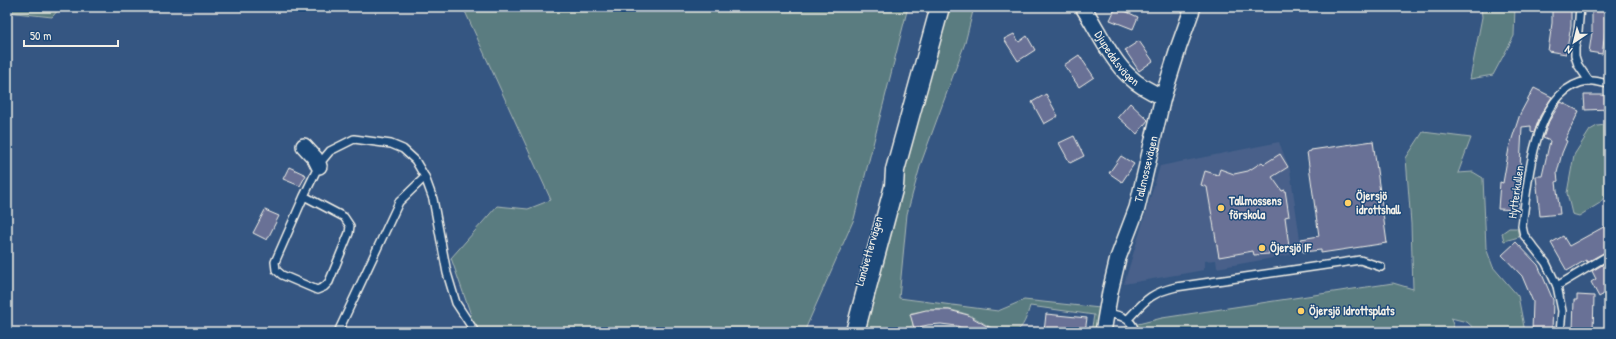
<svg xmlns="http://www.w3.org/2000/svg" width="1616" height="339" font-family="'Patrick Hand',sans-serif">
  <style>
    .built { fill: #48618a }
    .green { fill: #5a7b80; stroke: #a7b6b4 }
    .building { fill: #697196; stroke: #f4f1e8 }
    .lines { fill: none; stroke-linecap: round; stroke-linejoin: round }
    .service-casing { stroke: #f4f1e8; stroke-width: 10 }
    .minor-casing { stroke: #f4f1e8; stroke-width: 18 }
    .tertiary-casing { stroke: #f4f1e8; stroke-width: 21 }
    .service { stroke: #1f4a7a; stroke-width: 7 }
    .minor { stroke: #1f4a7a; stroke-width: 15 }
    .tertiary { stroke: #1f4a7a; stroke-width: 18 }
    .poi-dot { fill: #ffd166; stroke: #1f4a7a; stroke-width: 1.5 }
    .labels { text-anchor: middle; stroke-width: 3; stroke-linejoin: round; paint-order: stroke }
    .street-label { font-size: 12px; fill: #f4f1e8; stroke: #1f4a7a }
    .poi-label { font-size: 12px; font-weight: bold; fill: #f4f1e8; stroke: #1f4a7a; text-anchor: start }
  </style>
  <rect width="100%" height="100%" fill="#355682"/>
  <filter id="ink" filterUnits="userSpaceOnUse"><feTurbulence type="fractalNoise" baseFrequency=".025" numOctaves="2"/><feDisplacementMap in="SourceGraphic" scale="8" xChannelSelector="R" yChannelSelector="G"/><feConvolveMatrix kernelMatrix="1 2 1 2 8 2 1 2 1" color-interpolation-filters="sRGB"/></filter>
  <g filter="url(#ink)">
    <polygon class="built" points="1279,142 1290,170 1301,246 1290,247 1290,255 1217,268 1216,260 1204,261 1204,270 1124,284 1160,166"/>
    <g class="green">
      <polygon points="7,7 61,7 52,17 7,12"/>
      <polygon points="463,7 908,7 854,219 804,332 465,332 471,315 451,258 497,206 528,209 551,200"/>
      <path d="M949 7H974L965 43 921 163 907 214 899 298 998 311 1024 300 1100 308 1096 332H1091L1094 315 1030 306C1027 315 1024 329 1014 332 998 337 982 320 969 315 963 313 956 311 951 310 938 308 923 311 911 313L913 325 904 332H862L920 103Z"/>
      <polygon points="1481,7 1515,7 1514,36 1493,75 1470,79 1482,17"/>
      <polygon points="1606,125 1609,126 1609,190 1600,203 1579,216 1572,214 1567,193 1574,155 1590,130 1597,126"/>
      <polygon points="1423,132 1471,138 1458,173 1473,172 1483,178 1486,248 1493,267 1518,296 1525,332 1478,332 1467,322 1451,318 1455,332 1114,332 1114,330 1162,318 1393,283 1413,289 1411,224 1406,158"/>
      <polygon points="1509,228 1517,228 1519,237 1504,241 1502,233"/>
    </g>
    <g class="building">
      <polygon points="1116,7 1138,17 1133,29 1110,20"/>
      <polygon points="1552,7 1571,7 1571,26 1566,54 1548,51 1552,23"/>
      <polygon points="1592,7 1609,7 1609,28 1606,27 1602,54 1589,52 1592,32"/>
      <polygon points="1014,34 1019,42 1027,36 1035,50 1018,61 1004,39"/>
      <polygon points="1139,41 1153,61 1139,71 1125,50"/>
      <polygon points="1079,55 1094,77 1079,87 1064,65"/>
      <polygon points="1534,88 1552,97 1540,116 1534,133 1531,132 1531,126 1522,127 1518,210 1498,209 1500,182 1503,183 1509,148 1520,114"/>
      <polygon points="1046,94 1058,116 1044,124 1032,102"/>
      <polygon points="1584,95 1602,95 1609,96 1609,109 1585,110"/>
      <polygon points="1561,102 1579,111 1565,140 1567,141 1562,153 1557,173 1558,181 1556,182 1560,214 1540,216 1536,176 1542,176 1550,141 1543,138 1549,121"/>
      <polygon points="1130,103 1148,120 1137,134 1118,117"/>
      <polygon points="1074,136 1084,156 1070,163 1059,143"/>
      <polygon points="1373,141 1387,243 1321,253 1321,250 1303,252 1301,239 1319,236 1307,152 1311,151 1311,150"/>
      <polygon points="1280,154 1288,167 1272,177 1282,191 1285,190 1289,216 1285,217 1289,246 1269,250 1269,254 1254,255 1253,251 1219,257 1207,187 1201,185 1205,171 1218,175 1220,169 1234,174 1248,171 1262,162 1264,164"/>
      <polygon points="1121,156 1134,164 1122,182 1109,173"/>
      <polygon points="289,167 306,175 300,186 283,179"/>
      <polygon points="265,210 279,216 267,240 253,233"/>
      <polygon points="1609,224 1609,250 1587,262 1586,260 1567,271 1551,243 1563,236 1569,246"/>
      <polygon points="1516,242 1538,265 1553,300 1552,331 1532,331 1533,302 1522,276 1502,255"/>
      <polygon points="1609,261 1609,291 1599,297 1591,282 1596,279 1592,271"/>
      <polygon points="1577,295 1594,296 1593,332 1576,332 1577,329 1573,329 1574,300 1577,300"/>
      <polygon points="926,310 949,310 968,315 997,332 971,332 957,326 941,324 928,325 914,328 910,314"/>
      <polygon points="1046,314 1087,318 1085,332 1044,332"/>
    </g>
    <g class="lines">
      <defs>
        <g id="service">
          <polyline points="1580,7 1578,31 1575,48 1575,56 1578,65 1589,81"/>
          <polyline points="304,196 344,217 350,226 349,233 329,282 324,287 317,290 282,275 276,270 275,262 304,196 320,163 330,151 354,139 391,144 403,149 415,160 425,177 433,199 447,273 456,303 475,332"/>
          <polyline points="1557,286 1609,255"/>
          <path d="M1106 313C1118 315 1131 317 1135 331"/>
          <path d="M1128 319C1145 301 1150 293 1176 287L1360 260 1381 267"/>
          <polyline points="338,332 399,202 425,177"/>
          <path d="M1560 332 1562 311 1557 286 1546 263 1524 235 1522 226C1528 184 1533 88 1588 81 1594 80 1602 83 1609 84"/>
        </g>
        <g id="minor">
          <path id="s1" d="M1083 7C1096 27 1112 61 1129 76 1138 85 1151 92 1163 97"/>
          <polyline points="304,146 315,158 319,166"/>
          <path id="s2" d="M1103 332 1110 292 1118 258 1137 208 1163 97 1179 46 1193 7"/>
        </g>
        <polyline id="tertiary" points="855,332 894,186 895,170 940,7"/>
      </defs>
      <use href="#service" class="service-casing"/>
      <use href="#minor" class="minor-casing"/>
      <use href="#tertiary" class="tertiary-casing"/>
      <use href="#service" class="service"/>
      <use href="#minor" class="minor"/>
      <use href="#tertiary" class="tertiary"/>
    </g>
  </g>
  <g class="poi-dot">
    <circle cx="1348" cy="203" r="4"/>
    <circle cx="1221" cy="208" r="4"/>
    <circle cx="1262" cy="248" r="4"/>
    <circle cx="1301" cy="311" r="4"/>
  </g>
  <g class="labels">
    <g class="street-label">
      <text dy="4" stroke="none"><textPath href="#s1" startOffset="62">Djupedalsvägen</textPath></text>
      <text dy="4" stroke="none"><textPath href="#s2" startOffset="169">Tallmossevägen</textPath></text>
      <text transform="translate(1516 192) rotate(-82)" y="4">Hytterkullen</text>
      <text transform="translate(869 251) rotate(-74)" y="4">Landvettervägen</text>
    </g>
    <g class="poi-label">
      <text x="1356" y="200">Öjersjö<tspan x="1356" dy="14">idrottshall</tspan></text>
      <text x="1229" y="205">Tallmossens<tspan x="1229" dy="14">förskola</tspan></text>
      <text x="1270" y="252">Öjersjö IF</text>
      <text x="1309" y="315">Öjersjö Idrottsplats</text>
    </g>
  </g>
  <rect width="1616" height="339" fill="none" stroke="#1f4a7a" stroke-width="24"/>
  <rect x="12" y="12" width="1592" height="315" fill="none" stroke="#f4f1e8" stroke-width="1.5" filter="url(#ink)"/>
  <g transform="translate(1574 42) rotate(215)" stroke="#1f4a7a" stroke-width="3" paint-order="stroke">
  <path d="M0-3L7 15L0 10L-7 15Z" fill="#f4f1e8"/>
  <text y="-6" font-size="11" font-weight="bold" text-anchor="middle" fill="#f4f1e8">N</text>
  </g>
  <path d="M24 40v6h94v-6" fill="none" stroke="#f4f1e8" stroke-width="2"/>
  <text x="30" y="40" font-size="12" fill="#f4f1e8" stroke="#1f4a7a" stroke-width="3" paint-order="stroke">50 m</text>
</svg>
